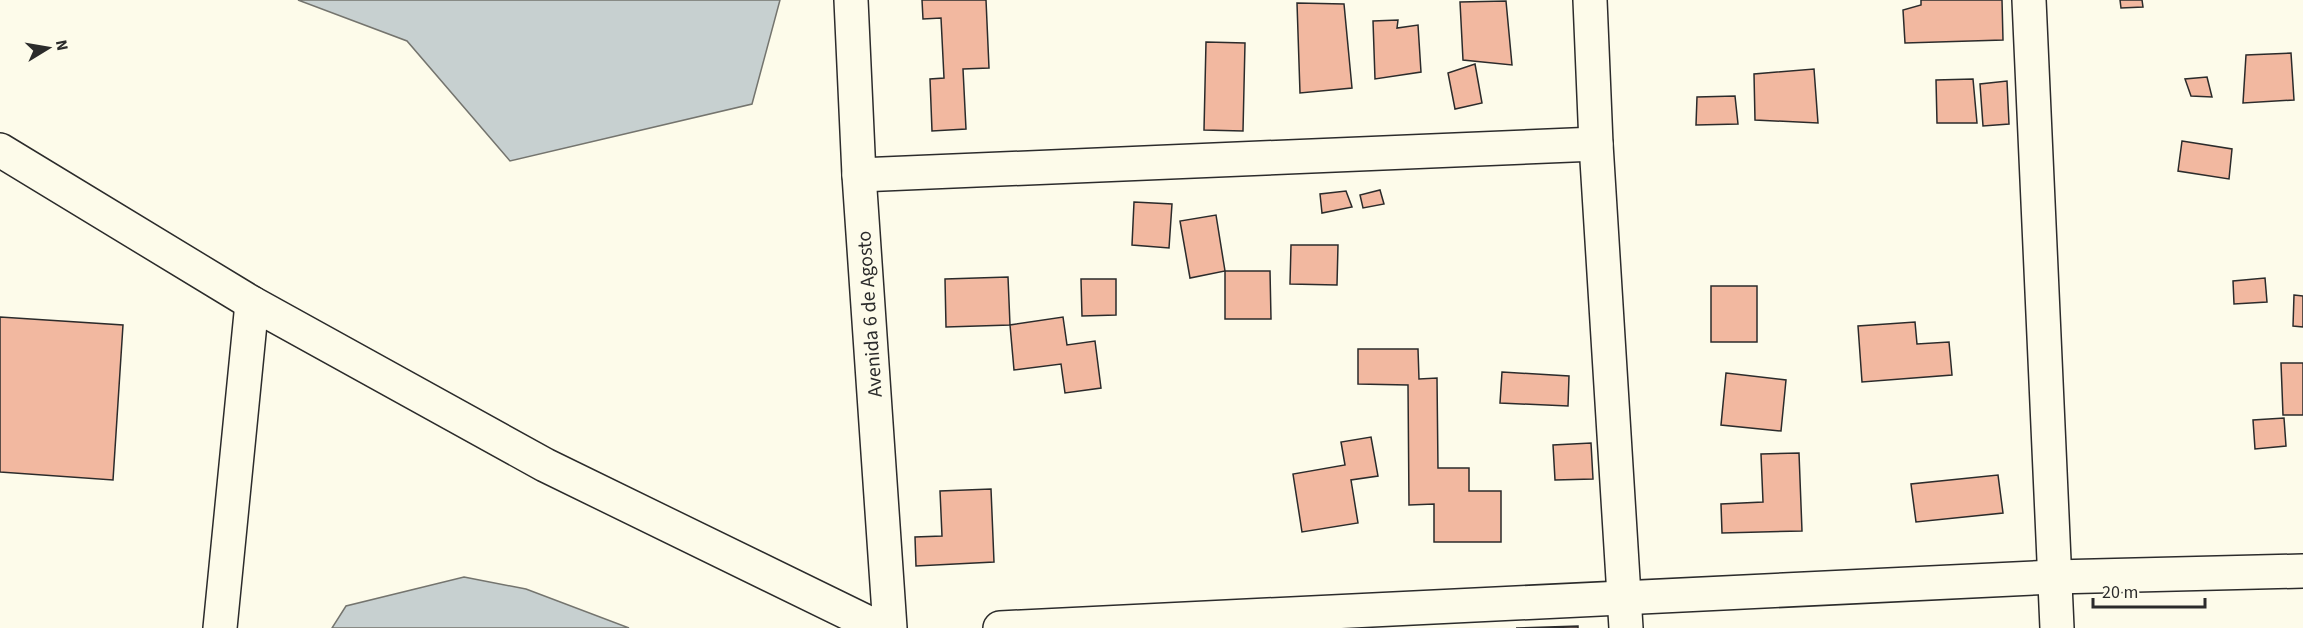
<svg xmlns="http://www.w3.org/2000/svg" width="2303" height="628" font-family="'Source Sans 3',sans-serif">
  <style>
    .water { fill: #c7d0d0; stroke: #74746e; stroke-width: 1.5 }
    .building { fill: #f2b8a0; stroke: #2b2b2b; stroke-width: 1.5 }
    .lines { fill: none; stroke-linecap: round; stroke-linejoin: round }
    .minor-casing { stroke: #2b2b2b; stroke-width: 36 }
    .minor { stroke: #fdfbea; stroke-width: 33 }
    .labels { text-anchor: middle; stroke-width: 4.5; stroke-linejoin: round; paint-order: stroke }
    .street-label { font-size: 20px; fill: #2b2b2b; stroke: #fdfbea }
  </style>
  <rect width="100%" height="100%" fill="#fdfbea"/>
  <g class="water">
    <polygon points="298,0 780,0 752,104 510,161 407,41"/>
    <polygon points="464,577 526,589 629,628 332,628 346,606"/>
  </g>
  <g class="building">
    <polygon points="922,0 986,0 989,68 963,69 966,129 932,131 930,79 944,78 941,18 923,19"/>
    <polygon points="1921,0 2002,0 2003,40 1905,43 1903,10 1921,5"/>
    <polygon points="2120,0 2142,0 2143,7 2121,8"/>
    <polygon points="1506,1 1512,65 1463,60 1460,2"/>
    <polygon points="1297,3 1344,4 1352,88 1300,93"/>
    <polygon points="1398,20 1397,28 1418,25 1421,72 1375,79 1373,21"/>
    <polygon points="1206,42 1245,43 1243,131 1204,130"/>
    <polygon points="2291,53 2294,100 2243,103 2246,55"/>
    <polygon points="1475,64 1482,103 1455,109 1448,73"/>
    <polygon points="1814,69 1818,123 1755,120 1754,74"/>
    <polygon points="2207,77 2212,97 2191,96 2185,79"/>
    <polygon points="1973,79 1977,123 1937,123 1936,80"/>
    <polygon points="2007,81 2009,124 1983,126 1980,84"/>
    <polygon points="1735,96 1738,124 1696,125 1697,97"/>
    <polygon points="2182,141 2232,149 2229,179 2178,171"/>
    <polygon points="1380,190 1384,204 1363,208 1360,195"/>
    <polygon points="1346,191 1352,207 1322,213 1320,194"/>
    <polygon points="1134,202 1172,204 1169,248 1132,245"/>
    <polygon points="1216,215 1225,271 1190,278 1180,221"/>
    <polygon points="1291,245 1338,245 1337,285 1290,284"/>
    <polygon points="1225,271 1270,271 1271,319 1225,319"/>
    <polygon points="1008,277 1010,325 946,327 945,279"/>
    <polygon points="2265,278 2267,302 2234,304 2233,281"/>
    <polygon points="1081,279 1116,279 1116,315 1082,316"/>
    <rect x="1711" y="286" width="46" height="56"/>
    <polygon points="2294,295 2303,296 2303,327 2293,326"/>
    <polygon points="0,317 123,325 113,480 0,472"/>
    <polygon points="1063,317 1067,345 1095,341 1101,388 1065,393 1061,364 1014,370 1010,325"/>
    <polygon points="1915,322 1917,344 1949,342 1952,375 1862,382 1858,326"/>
    <polygon points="1358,349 1418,349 1419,379 1437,378 1438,468 1469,468 1469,491 1501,491 1501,542 1434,542 1434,504 1409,505 1408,385 1358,384"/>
    <polygon points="2281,363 2303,363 2303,415 2283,415"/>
    <polygon points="1502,372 1569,376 1568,406 1500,403"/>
    <polygon points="1726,373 1786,380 1781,431 1721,425"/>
    <polygon points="2284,418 2286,446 2255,449 2253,420"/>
    <polygon points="1371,437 1378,476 1351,480 1358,523 1302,532 1293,474 1345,465 1341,442"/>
    <polygon points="1591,443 1593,479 1555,480 1553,445"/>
    <polygon points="1799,453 1802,531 1722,533 1721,504 1763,502 1761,454"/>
    <polygon points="1998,475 2003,513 1916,522 1911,484"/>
    <polygon points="991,489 994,562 916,566 915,537 942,536 940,491"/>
    <polygon points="1578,626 1578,628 1516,628"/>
  </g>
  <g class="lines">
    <defs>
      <g id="minor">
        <polyline points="851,0 859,175 890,628"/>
        <polyline points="1590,0 1596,144 1626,628"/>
        <polyline points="2029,0 2057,628"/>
        <polyline points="0,150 252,303 545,465 879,628"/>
        <polyline points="859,175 1596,144"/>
        <polyline points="220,628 252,303"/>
        <polyline points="1000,628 2054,577 2303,571"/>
      </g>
    </defs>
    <use href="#minor" class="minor-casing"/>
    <use href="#minor" class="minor"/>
  </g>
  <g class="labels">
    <g class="street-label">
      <text transform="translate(869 314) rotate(-94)" y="7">Avenida 6 de Agosto</text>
    </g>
  </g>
  <g transform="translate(48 48) rotate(79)" stroke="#fdfbea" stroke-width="4.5" paint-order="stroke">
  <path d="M0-4.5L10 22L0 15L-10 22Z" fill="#2b2b2b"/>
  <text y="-9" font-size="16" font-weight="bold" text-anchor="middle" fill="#2b2b2b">N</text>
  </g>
  <path d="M2093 598v9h112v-9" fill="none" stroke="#2b2b2b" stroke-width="3"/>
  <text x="2102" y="598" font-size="18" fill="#2b2b2b" stroke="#fdfbea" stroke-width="4.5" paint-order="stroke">20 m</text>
</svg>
